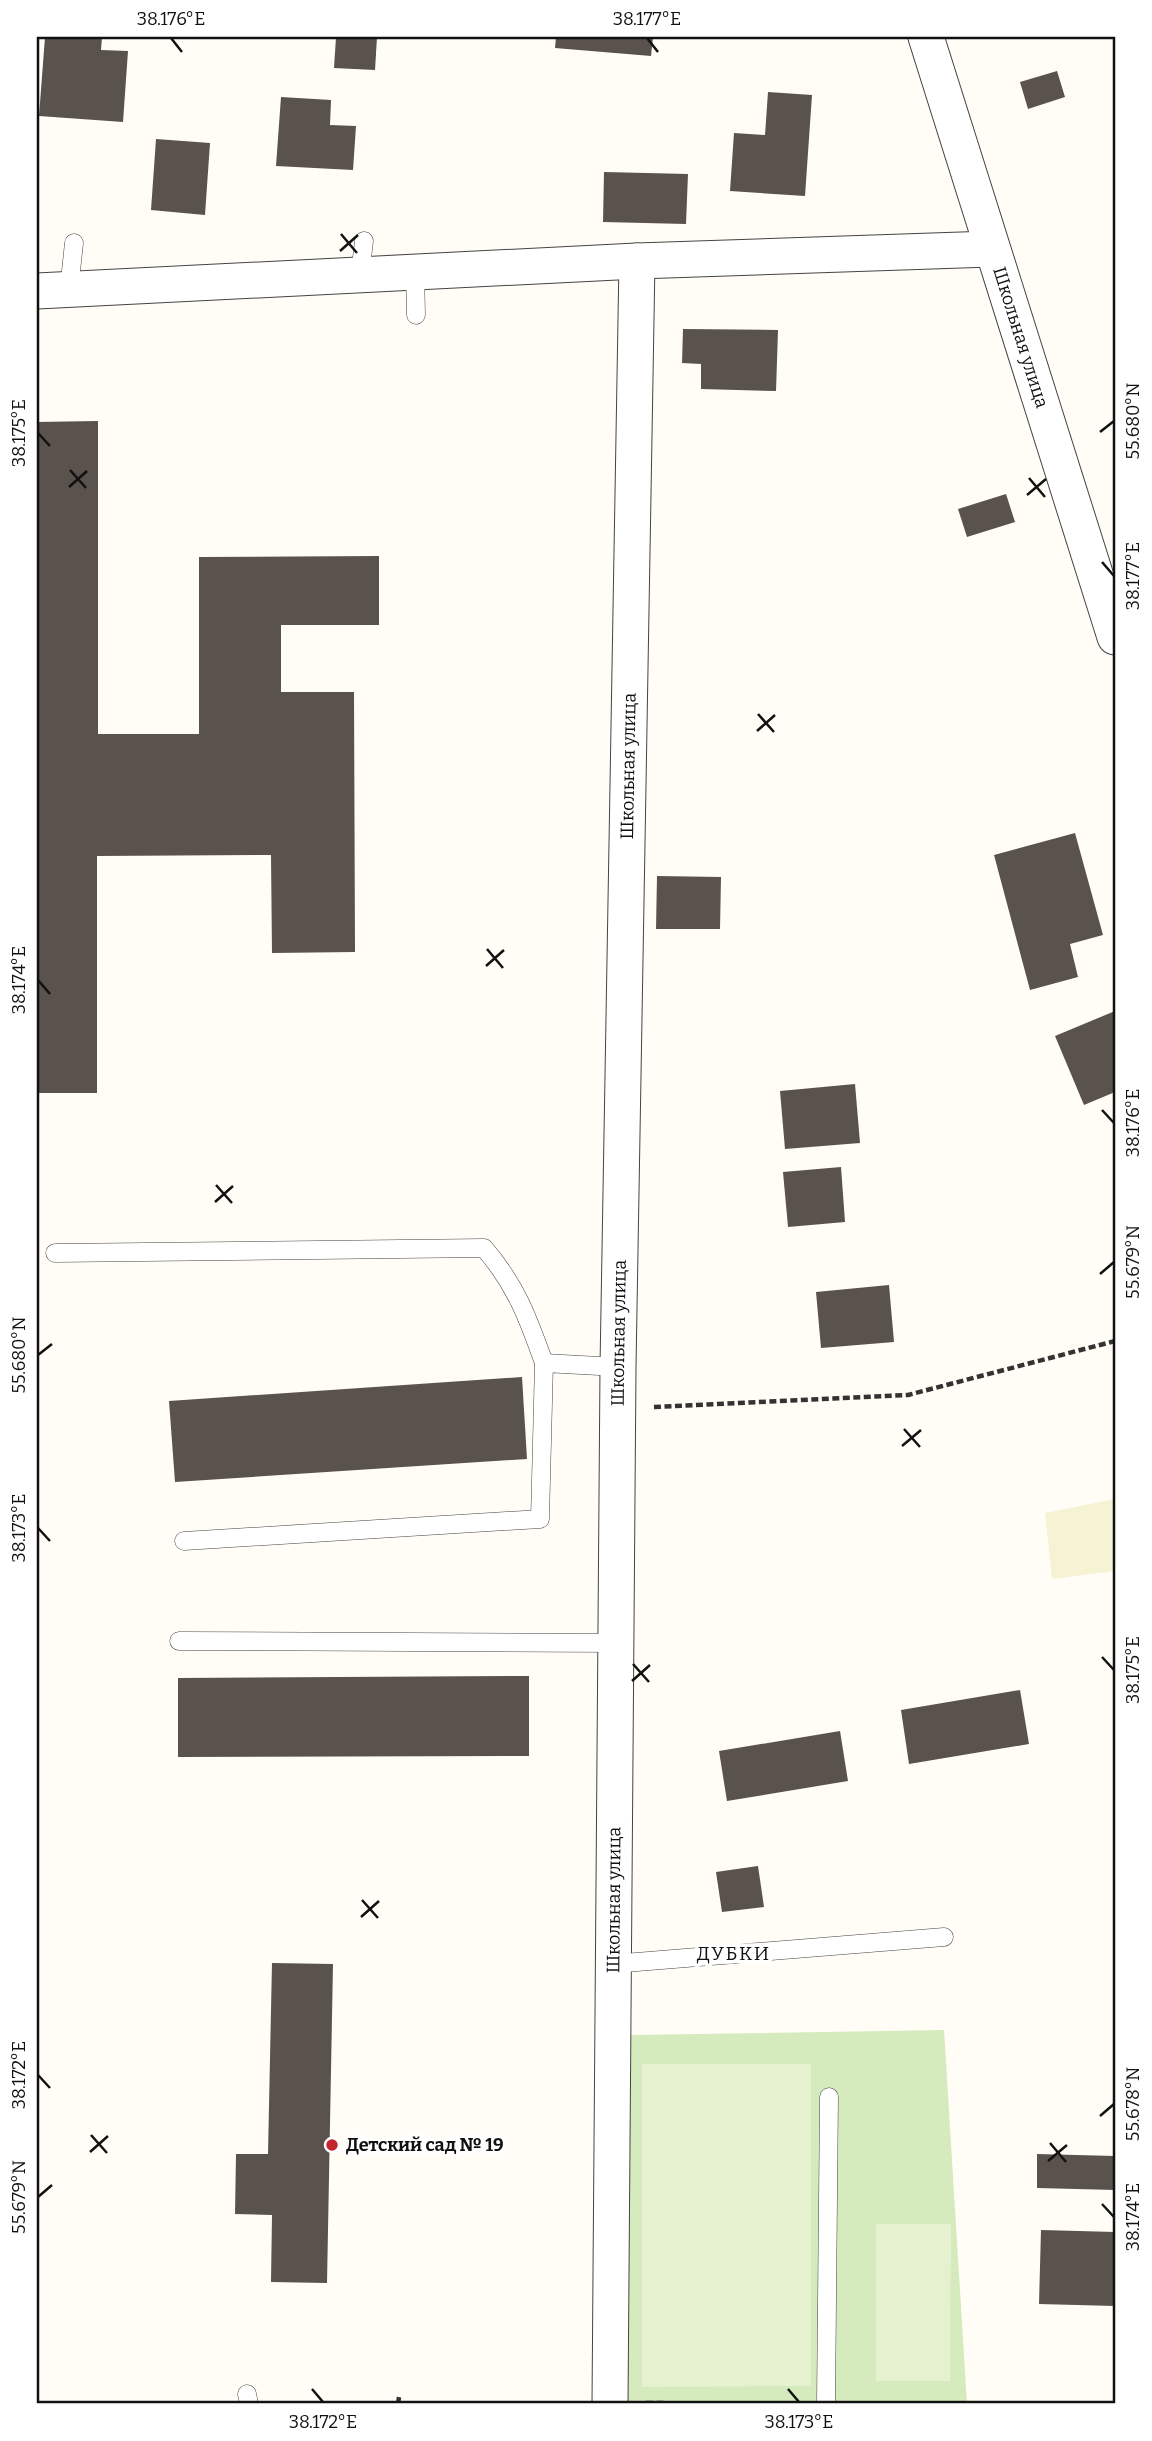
<svg xmlns="http://www.w3.org/2000/svg" width="1152" height="2441" font-family="Bitter,serif">
  <style>
    .farmland { fill: #f6f3d4 }
    .green { fill: #d5ebbd }
    .pitch { fill: #e6f2cf }
    .building { fill: #5a524d }
    .lines { fill: none; stroke-linecap: round; stroke-linejoin: round }
    .lane-casing { stroke: #444; stroke-width: 19 }
    .street-casing { stroke: #444; stroke-width: 37 }
    .path { stroke: #333; stroke-width: 4.5; stroke-dasharray: 7 3.5; stroke-linecap: butt }
    .lane { stroke: #fff; stroke-width: 18 }
    .street { stroke: #fff; stroke-width: 35 }
    .ticks { fill: none; stroke: #111; stroke-width: 2.5 }
    .poi-dot { fill: #c4262e; stroke: #fff; stroke-width: 2.5 }
    .labels { text-anchor: middle; stroke-width: 7; stroke-linejoin: round; paint-order: stroke }
    .street-label { font-size: 18px; fill: #111; stroke: #fff }
    .poi-label { font-size: 18px; font-weight: bold; fill: #111; stroke: #fff; text-anchor: start }
    .neighbourhood-label { font-size: 19px; letter-spacing: 2px; fill: #111; stroke: #fff }
    .neatline { fill: none; stroke: #111; stroke-width: 2.5 }
    .ticks-label { font-size: 18px; text-anchor: middle; fill: #111 }
  </style>
  <rect width="100%" height="100%" fill="#fffdf5"/>
  <polygon class="farmland" points="1115,1499 1115,1571 1052,1579 1045,1513"/>
  <polygon class="green" points="944,2030 967,2404 625,2404 631,2035"/>
  <g class="pitch">
    <polygon points="642,2064 811,2064 811,2386 642,2387"/>
    <polygon points="876,2224 951,2224 950,2381 876,2381"/>
  </g>
  <g class="building">
    <polygon points="45,37 102,37 101,50 128,51 123,122 39,116"/>
    <polygon points="336,37 377,37 375,70 334,68"/>
    <polygon points="556,37 653,37 651,56 555,48"/>
    <polygon points="1057,71 1065,97 1028,109 1020,82"/>
    <polygon points="768,92 812,95 805,196 730,191 734,133 765,135"/>
    <polygon points="281,97 331,100 330,125 356,126 353,170 276,166"/>
    <polygon points="156,139 210,143 205,215 151,210"/>
    <polygon points="604,172 688,174 686,224 603,222"/>
    <polygon points="683,329 778,330 776,391 701,389 701,364 682,363"/>
    <polygon points="98,421 98,734 199,734 199,557 379,556 379,625 281,625 281,692 354,692 355,952 272,953 271,855 97,856 97,1093 37,1093 37,422"/>
    <polygon points="1006,494 1015,522 967,537 958,509"/>
    <polygon points="1075,833 1103,935 1070,944 1078,977 1030,990 994,855"/>
    <polygon points="657,876 721,877 720,929 656,929"/>
    <polygon points="1115,1011 1115,1092 1084,1105 1055,1036"/>
    <polygon points="855,1084 860,1143 785,1149 780,1091"/>
    <polygon points="841,1167 845,1222 788,1227 783,1172"/>
    <polygon points="889,1285 894,1342 821,1348 816,1292"/>
    <polygon points="522,1377 527,1459 175,1482 169,1401"/>
    <polygon points="529,1676 529,1756 178,1757 178,1678"/>
    <polygon points="1020,1690 1029,1744 909,1764 901,1710"/>
    <polygon points="840,1731 848,1781 727,1801 719,1751"/>
    <polygon points="758,1866 764,1907 722,1912 716,1872"/>
    <polygon points="272,1963 333,1964 327,2283 271,2282 272,2215 235,2214 236,2154 268,2154"/>
    <polygon points="1037,2154 1115,2156 1115,2190 1037,2188"/>
    <polygon points="1041,2230 1115,2232 1115,2306 1039,2304"/>
  </g>
  <g class="lines">
    <defs>
      <g id="lane">
        <polyline points="415,272 416,315"/>
        <polyline points="360,275 364,241"/>
        <polyline points="69,290 74,243"/>
        <path d="M55 1253 484 1248C516 1285 528 1318 544 1363"/>
        <polyline points="184,1541 540,1519 544,1363 618,1367"/>
        <polyline points="179,1641 615,1643"/>
        <polyline points="612,1964 944,1937"/>
        <polyline points="247,2394 249,2404"/>
        <polyline points="826,2404 829,2097"/>
      </g>
      <g id="street">
        <path id="s1" d="M926 37 1115 637"/>
        <polyline points="37,291 637,261 991,249"/>
        <path id="s2" d="M610 2404 618 1367 637 261"/>
      </g>
    </defs>
    <use href="#lane" class="lane-casing"/>
    <use href="#street" class="street-casing"/>
    <g class="path">
      <polyline points="654,1407 908,1395 1115,1341"/>
      <polyline points="646,2403 798,2404"/>
      <polyline points="398,2404 399,2397"/>
    </g>
    <use href="#lane" class="lane"/>
    <use href="#street" class="street"/>
  </g>
  <path class="ticks" d="M171 38 182 52M647 38 658 52M341 234 357 253M340 251 358 235M1100 432 1114 421M38 433 50 446M70 470 86 488M1029 478 1045 497M69 487 87 471M1027 495 1046 479M1102 562 1114 576M758 714 774 732M757 731 775 715M487 949 503 968M486 966 504 950M38 980 50 994M1102 1110 1114 1123M216 1185 232 1203M215 1202 233 1186M1100 1274 1114 1262M38 1355 52 1344M904 1429 920 1447M902 1446 921 1430M38 1528 50 1541M1102 1657 1114 1670M633 1664 649 1682M632 1681 650 1665M362 1900 378 1918M361 1917 379 1901M38 2075 50 2088M1100 2116 1114 2104M91 2135 107 2153M1050 2143 1066 2162M90 2152 108 2136M1048 2161 1067 2145M38 2197 52 2185M1102 2204 1114 2217M312 2389 323 2402M788 2389 799 2402"/>
  <circle class="poi-dot" cx="332" cy="2145" r="7"/>
  <g class="labels">
    <g class="street-label">
      <text dy="6" stroke="none"><textPath href="#s1" startOffset="315">Школьная улица</textPath></text>
      <text dy="6" stroke="none"><textPath href="#s2" startOffset="1638">Школьная улица</textPath></text>
      <text dy="6" stroke="none"><textPath href="#s2" startOffset="1071">Школьная улица</textPath></text>
      <text dy="6" stroke="none"><textPath href="#s2" startOffset="504">Школьная улица</textPath></text>
    </g>
    <g class="poi-label">
      <text x="346" y="2151">Детский сад № 19</text>
    </g>
    <g class="neighbourhood-label">
      <text x="734" y="1960">ДУБКИ</text>
    </g>
  </g>
  <rect width="1152" height="2441" fill="none" stroke="#ffffff" stroke-width="77"/>
  <rect x="38" y="38" width="1076" height="2364" class="neatline"/>
  <g class="ticks-label">
    <text x="171" y="25">38.176°E</text>
    <text x="647" y="25">38.177°E</text>
    <text transform="translate(1133 421) rotate(-90)" y="6">55.680°N</text>
    <text transform="translate(19 433) rotate(-90)" y="6">38.175°E</text>
    <text transform="translate(1133 576) rotate(-90)" y="6">38.177°E</text>
    <text transform="translate(19 980) rotate(-90)" y="6">38.174°E</text>
    <text transform="translate(1133 1123) rotate(-90)" y="6">38.176°E</text>
    <text transform="translate(1133 1262) rotate(-90)" y="6">55.679°N</text>
    <text transform="translate(19 1355) rotate(-90)" y="6">55.680°N</text>
    <text transform="translate(19 1528) rotate(-90)" y="6">38.173°E</text>
    <text transform="translate(1133 1670) rotate(-90)" y="6">38.175°E</text>
    <text transform="translate(19 2075) rotate(-90)" y="6">38.172°E</text>
    <text transform="translate(1133 2104) rotate(-90)" y="6">55.678°N</text>
    <text transform="translate(19 2197) rotate(-90)" y="6">55.679°N</text>
    <text transform="translate(1133 2217) rotate(-90)" y="6">38.174°E</text>
    <text x="323" y="2428">38.172°E</text>
    <text x="799" y="2428">38.173°E</text>
  </g>
</svg>
